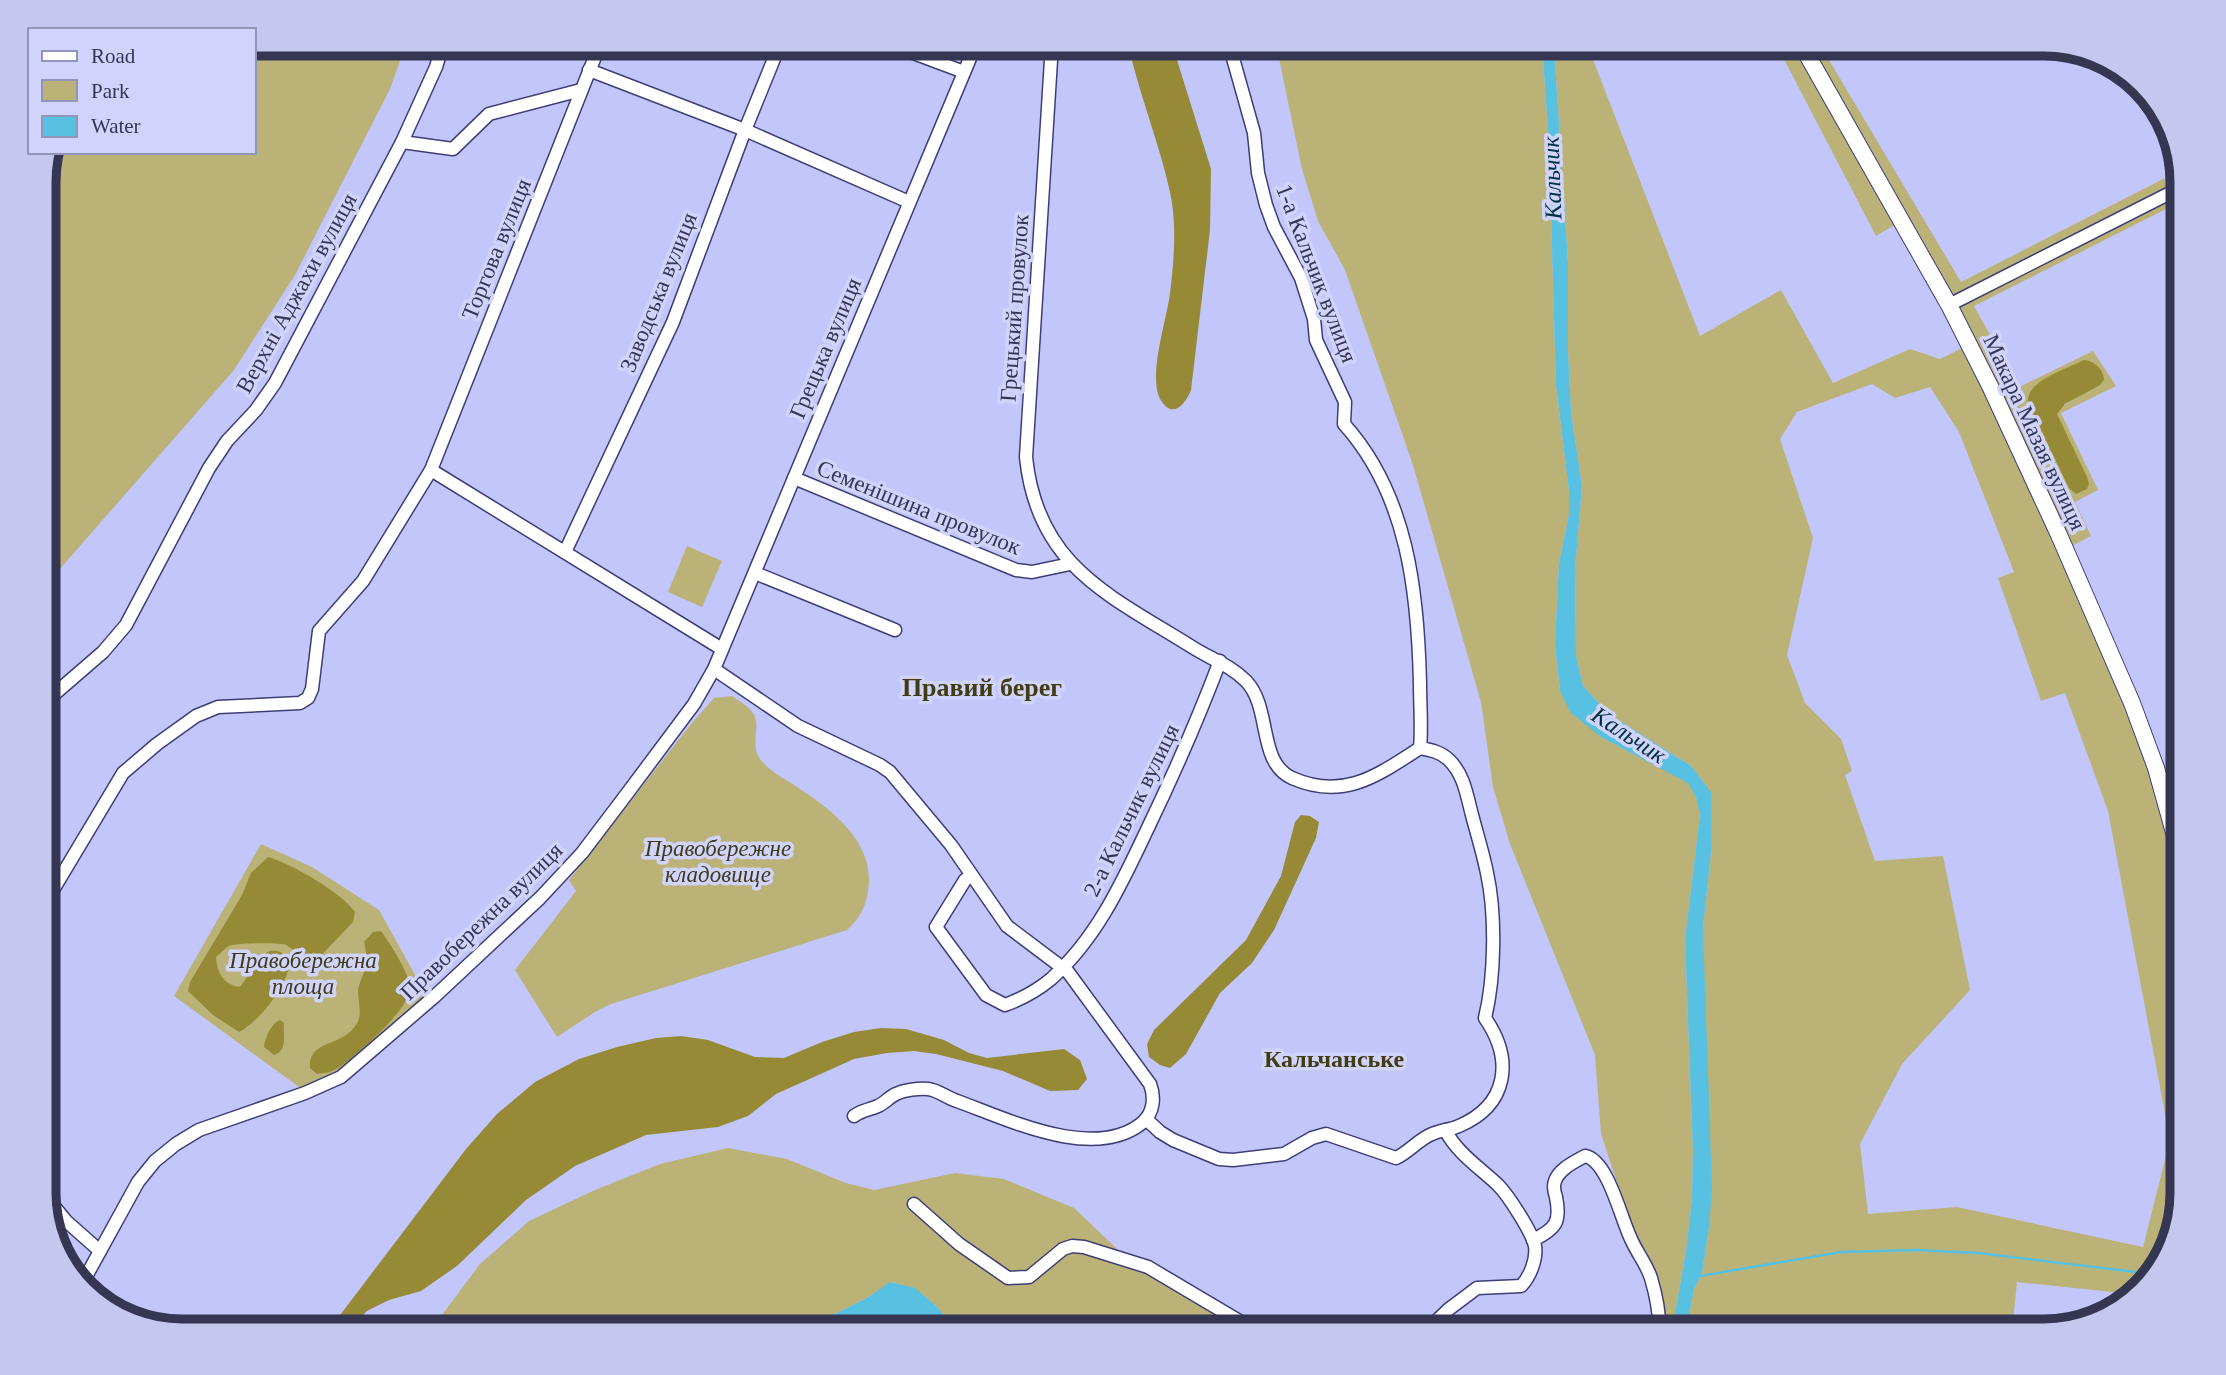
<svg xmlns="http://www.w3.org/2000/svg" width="2226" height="1375" font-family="'Times New Roman',serif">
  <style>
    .green { fill: #bbb277; fill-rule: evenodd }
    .forest { fill: #968a36 }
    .water { fill: #58c0e0 }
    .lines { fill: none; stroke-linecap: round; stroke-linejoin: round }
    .stream { stroke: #58c0e0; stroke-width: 2.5 }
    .minor-casing { stroke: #3e3e76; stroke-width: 15 }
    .major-casing { stroke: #3e3e76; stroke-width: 18 }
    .minor { stroke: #fff; stroke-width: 12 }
    .major { stroke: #fff; stroke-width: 16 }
    .labels { text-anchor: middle; stroke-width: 7; stroke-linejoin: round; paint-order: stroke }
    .street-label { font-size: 23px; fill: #353752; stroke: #d0d4fc }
    .park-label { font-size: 23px; font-style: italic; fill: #403a16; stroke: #d0d4fc }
    .water-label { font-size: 24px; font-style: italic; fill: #00313e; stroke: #d0d4fc }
    .neighbourhood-label { font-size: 24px; font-weight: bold; fill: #423c13; stroke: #d0d4fc }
    .quarter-label { font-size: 26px; font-weight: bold; fill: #423c13; stroke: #d0d4fc }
    .rim { fill: none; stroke: #353752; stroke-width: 9 }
  </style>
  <rect width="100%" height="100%" fill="#c2c6fb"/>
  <g class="green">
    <polygon points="254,44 406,44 390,89 295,275 234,370 44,587 44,174 49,152 254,152"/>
    <polygon points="1276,44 1542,44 1549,143 1556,385 1569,491 1569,515 1559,564 1555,645 1560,690 1601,737 1688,782 1696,796 1700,815 1685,940 1693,1150 1692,1199 1686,1252 1672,1331 1662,1331 1651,1265 1628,1216 1601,1134 1595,1055 1510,844 1493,787 1481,702 1413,465 1345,270 1318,221 1302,169"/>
    <path d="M1556 44H1587L1700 336 1781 290 1833 383 1910 349 1940 359 1966 346 2128 704 2167 819 2182 876V1193L2163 1262 2132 1294 2017 1282 2012 1331H1686L1694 1289 1702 1273 1709 1228 1703 927 1711 852V793L1691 766 1609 714 1583 686 1576 656 1575 568 1582 487 1571 412 1568 351V262L1555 63ZM1872 384 1895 398 1930 387 1959 432 2014 572 1998 578 2041 701 2065 693 2108 811 2170 1140 2143 1247 1957 1207 1868 1214 1860 1144 1902 1064 1970 990 1943 856 1875 861 1845 775 1852 771 1841 739 1805 703 1787 655 1813 538 1780 439 1797 412Z"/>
    <polygon points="1776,44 1796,44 1898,223 1876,236"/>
    <path d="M1804 44H1821L1826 55 1961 282 2181 170 2182 201 1974 306 2019 387 2093 351 2116 386 2061 413 2098 490 2075 502 2091 536 2068 548ZM2100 369 2103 380 2059 409 2057 414 2059 422 2038 383Z"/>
    <polygon points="687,546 722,561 702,607 668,592"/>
    <path d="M732 696C739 701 748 706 753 713 762 726 749 743 760 759 769 771 782 777 794 785 828 807 871 838 869 883 867 904 862 916 847 930L611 1004 595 1012 557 1037 515 970 576 891 569 880 691 724 714 698Z"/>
    <polygon points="261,844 312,867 379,910 429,1000 370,1053 306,1092 174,996"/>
    <polygon points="728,1148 787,1159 846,1183 874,1190 955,1173 1004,1179 1074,1208 1135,1266 1248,1331 958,1331 935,1305 915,1289 891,1282 867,1298 801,1331 430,1331 480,1264 529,1221 595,1190 660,1164"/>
    <polygon points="900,1316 916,1318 934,1331 867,1331"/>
  </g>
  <g class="forest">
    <path d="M1128 44H1172L1211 169 1210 230 1191 390C1186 403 1174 419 1162 402 1146 380 1167 320 1170 293 1174 262 1177 223 1170 192 1159 142 1139 94 1128 44Z"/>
    <path d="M2084 360C2095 361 2104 370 2104 380L2100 385 2065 404 2057 414 2087 477 2089 484 2087 489 2076 494 2069 488 2028 403C2025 381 2067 369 2084 360Z"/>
    <polygon points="1301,815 1310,816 1319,822 1316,838 1274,930 1252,963 1220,993 1186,1054 1170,1068 1160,1065 1149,1057 1147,1044 1154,1030 1246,940 1281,876 1295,822"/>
    <path d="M268 857C292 864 341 892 355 912L353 922 314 963C302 959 296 951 286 945 280 942 236 943 229 946 225 948 220 954 216 957 217 973 224 985 240 987 254 970 265 933 291 960 286 987 263 1018 239 1032L213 1015 188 991 190 982 242 895 251 873Z"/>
    <path d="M381 931C390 944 410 973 410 989 410 1009 355 1057 338 1068 332 1072 324 1073 317 1074L310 1068C308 1042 336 1046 351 1031 365 1017 358 1007 358 990 359 983 363 976 365 969 368 961 366 951 364 942L373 932Z"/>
    <path d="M280 1020 284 1023C283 1035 288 1051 274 1055L264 1047C265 1037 272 1023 280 1020Z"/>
    <polygon points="881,1028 906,1029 944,1040 969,1053 987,1058 1064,1049 1080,1060 1087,1079 1078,1090 1050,1091 1003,1071 936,1054 914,1051 887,1053 854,1059 776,1094 748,1116 718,1127 646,1135 575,1166 526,1200 457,1266 421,1291 389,1300 367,1311 347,1331 328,1331 466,1149 497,1114 535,1082 579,1059 617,1047 656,1038 681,1036 708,1040 755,1057 784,1058 822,1042 854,1032"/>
  </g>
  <g class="water">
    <polygon points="1542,44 1556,44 1555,63 1568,262 1568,351 1571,412 1582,487 1575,568 1576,656 1583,686 1609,714 1691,766 1711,792 1711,852 1703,927 1712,1188 1709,1228 1702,1273 1694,1289 1686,1331 1672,1331 1686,1252 1692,1199 1693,1150 1685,940 1700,815 1696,797 1688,783 1601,737 1570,712 1560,690 1555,645 1559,564 1569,515 1569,491 1556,385 1549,143"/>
    <polygon points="890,1282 915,1288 935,1305 958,1331 934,1331 916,1318 900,1316 867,1331 801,1331 867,1298"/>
  </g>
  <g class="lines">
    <polyline class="stream" points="1700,1276 1841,1252 1916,1250 1979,1253 2152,1274"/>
    <defs>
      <g id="minor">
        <polyline points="889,44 964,72"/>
        <path d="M1052 44 1026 457C1037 566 1109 595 1192 647 1211 659 1230 665 1246 681 1272 708 1257 762 1292 778 1344 801 1378 775 1420 748"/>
        <path d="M1229 44 1254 133 1258 173 1266 205 1274 227 1301 278 1314 319 1316 340 1345 402 1344 424C1408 495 1418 593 1420 684 1420 706 1422 728 1420 748"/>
        <polyline points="589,70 745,130 909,202"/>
        <polyline points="402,142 453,149 489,114 581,90"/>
        <polyline points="1949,305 2182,187"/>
        <polyline points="431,470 722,649"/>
        <polyline points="794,478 1016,570 1032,572 1070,564"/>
        <polyline points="565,552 673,322 745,130 780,44"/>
        <polyline points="755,573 895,630"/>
        <path d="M714 669 798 726 880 765 890 772 951 845 1007 926 1068 972 1150 1084C1155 1097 1154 1113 1142 1123 1094 1162 1007 1119 957 1101 947 1098 938 1090 928 1089 919 1088 904 1090 896 1094 889 1097 885 1103 878 1106 869 1110 862 1110 854 1116"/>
        <polyline points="44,703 103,652 126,625 209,468 227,441 256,410 275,383 402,142 436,67 443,44"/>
        <path d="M971 876 965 880 936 927 986 995 1005 1005C1021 999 1038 990 1051 979 1096 939 1121 885 1146 832 1173 776 1198 719 1220 661"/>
        <polyline points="44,905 123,773 157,744 196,716 218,707 300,703 308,698 312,689 319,631 363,581 431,470 600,44"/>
        <path d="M1146 1119 1160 1132 1173 1140 1219 1159 1233 1160 1284 1154 1312 1138 1326 1134 1396 1158C1409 1152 1419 1139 1432 1134 1441 1130 1450 1130 1459 1126 1508 1105 1514 1060 1485 1018 1495 977 1496 914 1487 873 1483 853 1477 834 1472 815 1467 796 1464 774 1449 760 1441 752 1431 750 1420 748"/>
        <polyline points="44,1194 66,1221 100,1251"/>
        <polyline points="914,1204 959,1244 1008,1278 1029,1277 1063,1249 1072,1246 1084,1247 1148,1267 1256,1331"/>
        <path d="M1533 1240C1556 1229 1561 1222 1556 1197 1554 1191 1553 1186 1555 1181 1559 1169 1574 1162 1585 1156 1608 1160 1621 1219 1631 1239 1637 1253 1646 1263 1651 1278 1656 1295 1660 1313 1659 1331"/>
        <polyline points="83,1282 138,1182 155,1161 176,1144 199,1130 305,1093 341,1077 434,997 540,898 582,853 626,795 694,704 714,669 976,44"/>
        <path d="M1426 1331 1449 1309 1477 1288 1521 1286C1530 1277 1537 1259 1535 1246 1532 1232 1508 1195 1498 1185 1479 1167 1458 1154 1445 1130"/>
      </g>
      <polyline id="major" points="1801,44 1949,305 1990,386 2059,535 2132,703 2156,768 2182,861"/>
    </defs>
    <use href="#minor" class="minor-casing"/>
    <use href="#major" class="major-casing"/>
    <use href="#minor" class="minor"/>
    <use href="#major" class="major"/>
  </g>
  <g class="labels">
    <g class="street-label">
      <text transform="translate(496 249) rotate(-68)" y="8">Торгова вулиця</text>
      <text transform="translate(1317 273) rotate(69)" y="8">1-а Кальчик вулиця</text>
      <text transform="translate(658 292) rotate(-68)" y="8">Заводська вулиця</text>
      <text transform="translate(296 293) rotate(-61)" y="8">Верхні Аджахи вулиця</text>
      <text transform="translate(1014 308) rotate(-86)" y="8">Грецький провулок</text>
      <text transform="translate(825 348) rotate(-67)" y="8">Грецька вулиця</text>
      <text transform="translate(2035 432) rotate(65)" y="8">Макара Мазая вулиця</text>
      <text transform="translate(919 507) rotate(22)" y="8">Семенішина провулок</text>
      <text transform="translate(1131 810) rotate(-64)" y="8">2-а Кальчик вулиця</text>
      <text transform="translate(481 921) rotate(-44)" y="8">Правобережна вулиця</text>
    </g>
    <g class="park-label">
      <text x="718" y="856">Правобережне<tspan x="718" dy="26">кладовище</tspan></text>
      <text x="303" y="968">Правобережна<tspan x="303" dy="26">площа</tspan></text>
    </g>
    <g class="water-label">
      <text transform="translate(1552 178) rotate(-92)" y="8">Кальчик</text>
      <text transform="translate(1629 735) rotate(33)" y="8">Кальчик</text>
    </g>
    <g class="neighbourhood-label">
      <text x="1334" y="1067">Кальчанське</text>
    </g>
    <g class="quarter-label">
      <text x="982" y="696">Правий берег</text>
    </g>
  </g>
  <path d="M0 0H2226V1375H0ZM182 56H2044A126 126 0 0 1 2170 182V1193A126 126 0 0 1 2044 1319H182A126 126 0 0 1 56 1193V182A126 126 0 0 1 182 56Z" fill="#c4c7ee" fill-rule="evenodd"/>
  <path class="rim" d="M182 56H2044A126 126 0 0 1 2170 182V1193A126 126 0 0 1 2044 1319H182A126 126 0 0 1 56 1193V182A126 126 0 0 1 182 56Z"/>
  <rect x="28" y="28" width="228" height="126" fill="#d0d4fc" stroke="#9295b8" stroke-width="2"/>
  <rect x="42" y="51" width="35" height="10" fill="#ffffff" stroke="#9295b8" stroke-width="2"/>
  <text x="91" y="63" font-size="21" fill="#353752">Road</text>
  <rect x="42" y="80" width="35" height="21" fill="#bbb277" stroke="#9295b8" stroke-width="2"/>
  <text x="91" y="98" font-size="21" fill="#353752">Park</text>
  <rect x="42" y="116" width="35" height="21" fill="#58c0e0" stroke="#9295b8" stroke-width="2"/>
  <text x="91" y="133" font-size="21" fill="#353752">Water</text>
</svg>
